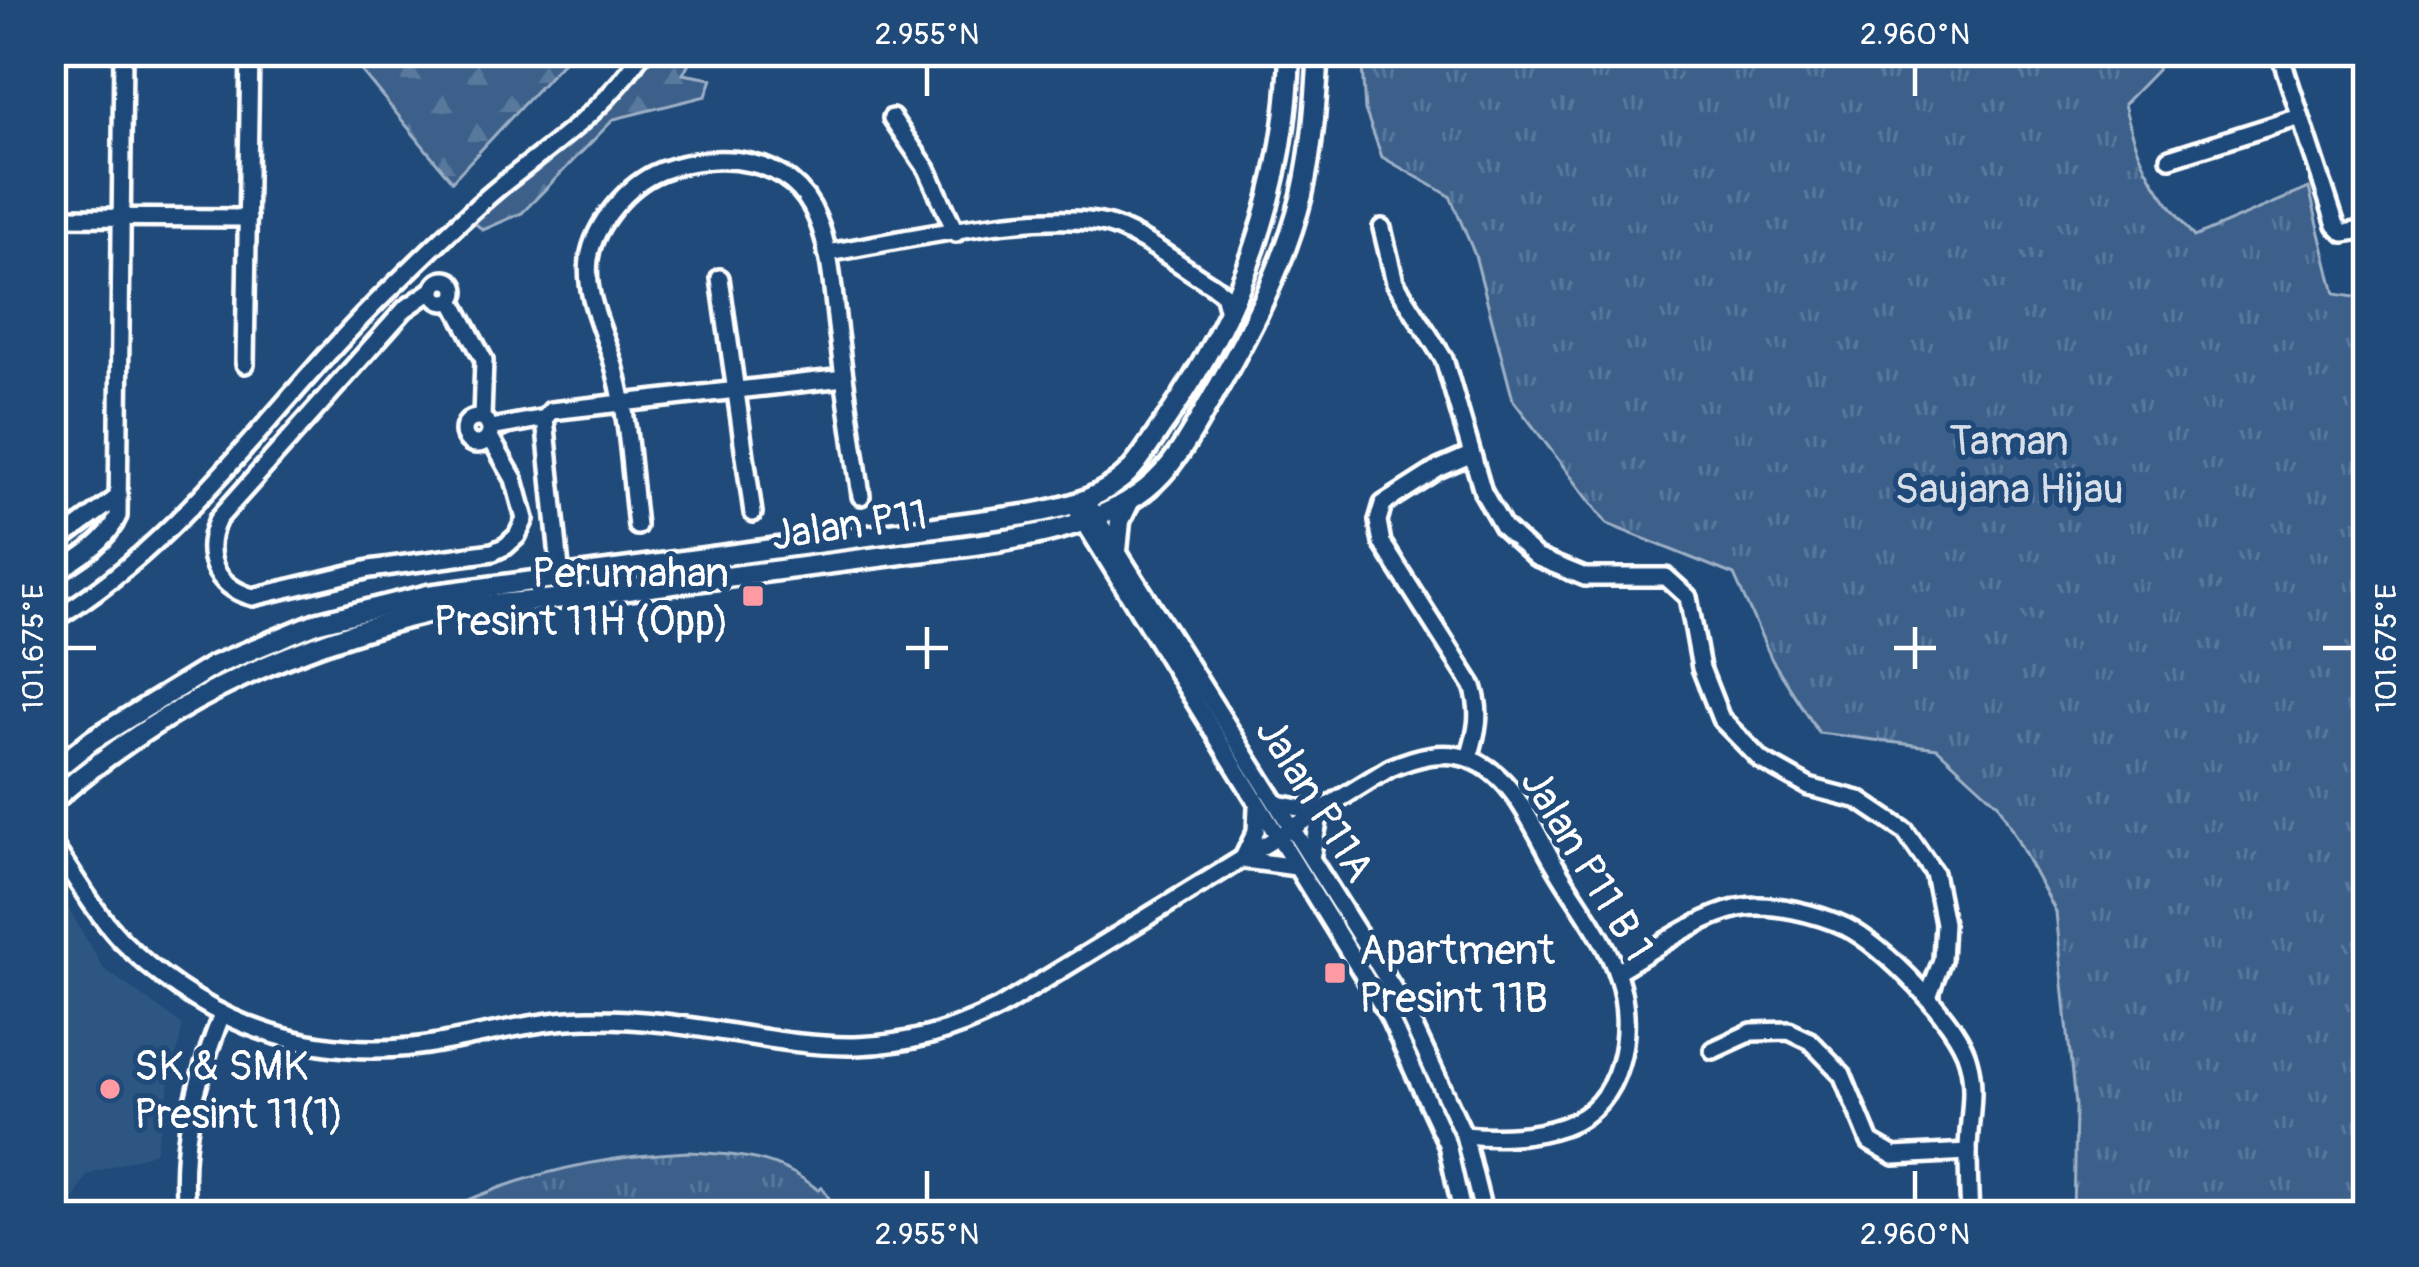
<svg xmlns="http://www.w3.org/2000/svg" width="2419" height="1267" font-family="Pangolin,sans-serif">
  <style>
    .built { fill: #2e5683 }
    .forest { fill: url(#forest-firs); stroke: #9eb0c5; stroke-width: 3 }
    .park { fill: url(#park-tufts); stroke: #9eb0c5; stroke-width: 3 }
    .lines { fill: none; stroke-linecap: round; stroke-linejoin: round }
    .minor-casing { stroke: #fff; stroke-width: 24 }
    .major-casing { stroke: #fff; stroke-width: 27 }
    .minor { stroke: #1f4a7a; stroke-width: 15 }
    .major { stroke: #1f4a7a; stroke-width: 18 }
    .ticks { fill: none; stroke: #fff; stroke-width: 4.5 }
    .poi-dot { fill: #ff9aa2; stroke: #1f4a7a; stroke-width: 4.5 }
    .labels { text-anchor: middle; stroke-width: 10; stroke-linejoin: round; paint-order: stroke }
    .park-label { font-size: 42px; fill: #d8dfe8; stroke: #1f4a7a }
    .street-label { font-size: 42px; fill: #fff; stroke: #1f4a7a }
    .poi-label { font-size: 42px; fill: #fff; stroke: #1f4a7a; text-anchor: start }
    .neatline { fill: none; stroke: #fff; stroke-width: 4.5 }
    .ticks-label { font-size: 30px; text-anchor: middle; fill: #fff }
  </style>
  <defs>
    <pattern id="forest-firs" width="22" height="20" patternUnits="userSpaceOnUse" patternTransform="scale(3)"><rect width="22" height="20" fill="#3c618b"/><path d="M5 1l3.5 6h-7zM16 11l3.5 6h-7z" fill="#59799c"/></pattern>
    <pattern id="park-tufts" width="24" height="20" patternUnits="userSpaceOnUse" patternTransform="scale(3)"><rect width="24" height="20" fill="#3c618b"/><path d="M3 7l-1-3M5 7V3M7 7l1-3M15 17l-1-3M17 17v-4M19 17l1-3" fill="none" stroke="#59799c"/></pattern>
  </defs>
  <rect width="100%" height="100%" fill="#1f4a7a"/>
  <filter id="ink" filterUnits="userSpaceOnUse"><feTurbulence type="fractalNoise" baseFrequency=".00833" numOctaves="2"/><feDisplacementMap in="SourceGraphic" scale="24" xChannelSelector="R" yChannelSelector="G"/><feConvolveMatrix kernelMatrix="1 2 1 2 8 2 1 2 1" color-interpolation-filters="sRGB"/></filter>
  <g filter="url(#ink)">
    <polygon class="built" points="51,879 104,969 183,1025 155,1152 87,1175 65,1216 51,1216"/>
    <g class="forest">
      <polygon points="345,51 573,51 452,181"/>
      <polygon points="647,51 695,51 683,74 712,79 706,96 614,119 522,213 483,230 472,221 625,87"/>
    </g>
    <g class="park">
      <path d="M1361 51H2161L2157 70 2124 104C2139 165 2155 188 2194 237L2309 188 2335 294 2368 299V1216H2073L2075 1106 2056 912 1998 804 1937 748 1819 733 1772 660 1734 575 1607 524 1513 400 1475 255 1450 196 1382 157 1365 110Z"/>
      <path d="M688 1152C735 1154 780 1157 818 1190L822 1187 840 1216H435C514 1175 600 1156 688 1152Z"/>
    </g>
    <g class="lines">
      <defs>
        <g id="minor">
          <polyline points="2279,51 2336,225 2344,233 2368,229"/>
          <polyline points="892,118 927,169 956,233"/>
          <polyline points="2170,158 2300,117"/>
          <polyline points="51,217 248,218"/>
          <polyline points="1382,228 1395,282 1444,359 1483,492 1503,527 1536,557 1585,577 1666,577 1688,597 1701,668 1721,719 1761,760 1809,787 1859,800 1905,831 1934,873 1944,923 1942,960 1928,997"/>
          <path d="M827 253C896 242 1055 204 1115 227 1149 240 1181 266 1212 285L1223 293 1228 312"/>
          <polyline points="720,278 753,513"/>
          <circle cx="445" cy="291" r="11"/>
          <path d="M434 289 405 309 218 519C202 553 213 586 253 597L370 569 493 552 506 546 517 536 525 519 514 479 490 437"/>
          <polyline points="452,300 484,360 482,418"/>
          <polyline points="245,364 250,51"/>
          <circle cx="477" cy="431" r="13"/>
          <polyline points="545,418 561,578"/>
          <polyline points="491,428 545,418 551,411 844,378"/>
          <polyline points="1090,508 1404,1006 1464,1135 1484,1216"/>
          <polyline points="1078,512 1388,1015 1447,1144 1463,1216"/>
          <path d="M637 526C631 476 629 422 616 373 607 335 584 300 589 259 594 224 628 184 661 171 717 150 792 155 817 218 832 253 833 296 838 334 846 388 853 442 861 496"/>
          <polyline points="51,547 118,497"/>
          <path d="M51 576C75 561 107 543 118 516L123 51"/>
          <path d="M51 621C187 541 277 398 390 289 425 255 460 220 497 189 549 147 608 109 643 51"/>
          <path d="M1469 758C1477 732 1482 713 1473 686L1382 543 1378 521 1383 504 1438 469 1470 455"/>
          <polyline points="1278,804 1320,812 1311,858"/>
          <path d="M51 842C73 874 94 911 120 939 154 974 202 1007 247 1025 309 1050 380 1055 444 1042 492 1033 539 1020 588 1019 743 1016 845 1088 999 1008L1390 768C1416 757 1443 749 1470 759 1514 775 1533 828 1555 865 1575 900 1606 938 1618 977 1635 1028 1624 1105 1564 1126 1533 1137 1495 1138 1464 1135"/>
          <polyline points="1243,858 1256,831 1257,807"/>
          <polyline points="1245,860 1296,867"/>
          <path d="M1617 971C1655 949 1696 918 1739 908 1769 901 1819 914 1846 927 1883 945 1958 1021 1968 1060 1977 1091 1968 1121 1968 1152 1968 1173 1969 1195 1970 1216"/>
          <polyline points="1713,1050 1752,1032 1789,1031 1810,1041 1842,1074 1870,1142 1894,1156 1968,1152"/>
          <path d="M187 1216C177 1146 197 1079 222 1014"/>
        </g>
        <g id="major">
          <polyline points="1117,551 1120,521 1130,500"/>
          <path d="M51 773 92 740 213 666 319 622 428 595 1025 515C1058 509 1092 502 1120 480 1138 466 1151 441 1165 422 1242 312 1287 186 1290 51"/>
          <path d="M51 802C160 706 286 646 427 613 479 602 536 603 589 595 688 582 787 569 886 556 965 545 1082 540 1146 489 1175 466 1192 432 1210 401 1247 337 1284 267 1302 195 1313 148 1316 99 1319 51"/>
        </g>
      </defs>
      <use href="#minor" class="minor-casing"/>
      <use href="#major" class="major-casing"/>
      <use href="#minor" class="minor"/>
      <use href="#major" class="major"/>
    </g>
  </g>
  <path class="ticks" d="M927 66V96M1915 66V96M927 627V669M1915 627V669M66 648H96M906 648H948M1894 648H1936M2323 648H2353M927 1171V1201M1915 1171V1201"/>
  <g class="poi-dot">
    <rect x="741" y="584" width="24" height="24" rx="6"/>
    <rect x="1323" y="961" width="24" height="24" rx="6"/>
    <circle cx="110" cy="1089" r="12"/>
  </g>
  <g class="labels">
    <g class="park-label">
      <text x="2009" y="455">Taman<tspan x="2009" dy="48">Saujana Hijau</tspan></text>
    </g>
    <g class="street-label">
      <text transform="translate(849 524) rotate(-8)" y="15">Jalan P11</text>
      <text transform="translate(1316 799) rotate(58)" y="15">Jalan P11A</text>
      <text transform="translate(1588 864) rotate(59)" y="15">Jalan P11 B 1</text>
    </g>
    <g class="poi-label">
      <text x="729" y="587" text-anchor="end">Perumahan<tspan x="729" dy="48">Presint 11H (Opp)</tspan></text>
      <text x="1359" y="964">Apartment<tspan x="1359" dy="48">Presint 11B</tspan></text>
      <text x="134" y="1080">SK &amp; SMK<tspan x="134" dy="48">Presint 11(1)</tspan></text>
    </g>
  </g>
  <rect width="2419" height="1267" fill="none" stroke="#1f4a7a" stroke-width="132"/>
  <rect x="66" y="66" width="2287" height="1135" class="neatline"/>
  <g class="ticks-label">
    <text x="927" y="44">2.955°N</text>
    <text x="1915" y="44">2.960°N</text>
    <text transform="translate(2386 648) rotate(-90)" y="10">101.675°E</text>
    <text transform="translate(33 648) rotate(-90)" y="10">101.675°E</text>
    <text x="927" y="1244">2.955°N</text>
    <text x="1915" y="1244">2.960°N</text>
  </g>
</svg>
